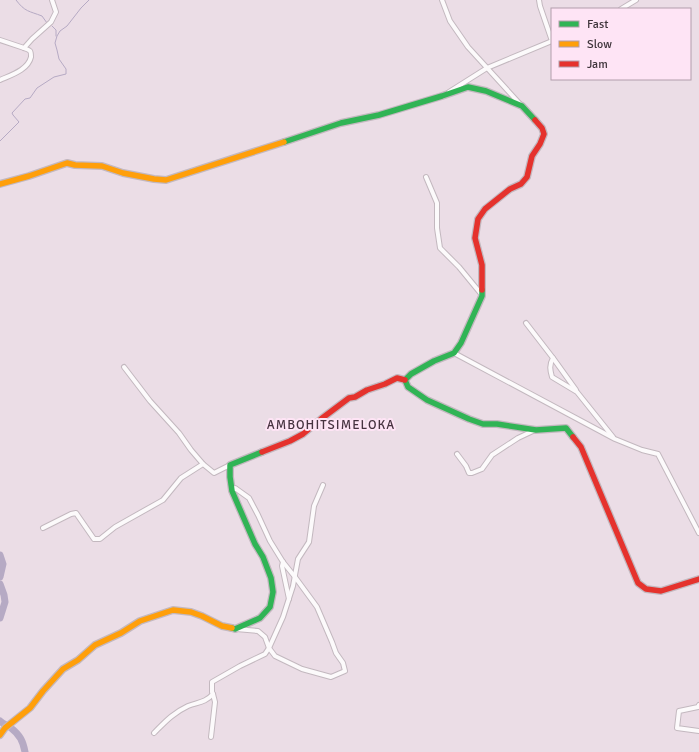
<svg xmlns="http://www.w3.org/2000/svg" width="699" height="752" font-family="Signika,sans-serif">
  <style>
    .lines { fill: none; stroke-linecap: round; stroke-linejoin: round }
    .stream { stroke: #b6aac4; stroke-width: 1 }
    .river { stroke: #b6aac4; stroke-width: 7 }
    .street-casing { stroke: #c3b8bf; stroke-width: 6 }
    .fast-casing { stroke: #c3b8bf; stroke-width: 8 }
    .slow-casing { stroke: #c3b8bf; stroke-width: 8 }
    .jam-casing { stroke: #c3b8bf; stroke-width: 8 }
    .street { stroke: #fcfafb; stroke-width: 4 }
    .fast { stroke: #30b455; stroke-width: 5.5 }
    .slow { stroke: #ff9f0a; stroke-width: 5.5 }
    .jam { stroke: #e5322d; stroke-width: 5.5 }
    .labels { text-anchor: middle; stroke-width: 4; stroke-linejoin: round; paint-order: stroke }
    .quarter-label { font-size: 13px; letter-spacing: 1px; fill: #473340; stroke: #fee4f5 }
  </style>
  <rect width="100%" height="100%" fill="#ebdde6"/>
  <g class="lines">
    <g class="stream">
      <path d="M16 0C25 12 29 11 42 16L47 23"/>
      <polyline points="52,26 56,30 56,36"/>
      <polyline points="0,141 19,122 13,115 12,113 25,99 30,98 37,88 54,77 66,74 66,69 59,59 57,50 55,43 57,36 60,31 67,26 81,8 89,0"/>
    </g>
    <g class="river">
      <polyline points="0,555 3,564 0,577"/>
      <polyline points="0,584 4,595 5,602 0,618"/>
      <path d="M0 721C3 724 7 725 11 728 20 735 23 741 25 752"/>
    </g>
    <defs>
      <g id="street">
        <polyline points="442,0 450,21 468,47 520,104"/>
        <polyline points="621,9 636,0"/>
        <polyline points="0,40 24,48 32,39 51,22 56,12 52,0"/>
        <path d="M0 80C11 75 28 70 31 57 31 55 31 52 30 51 28 49 26 49 24 48"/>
        <polyline points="449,92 487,68 552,41 540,6 539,0"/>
        <polyline points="426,177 437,203 437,228 440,248 459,267 482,295"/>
        <path d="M526 323 553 358C549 365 550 370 552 377L577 392 613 437"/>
        <polyline points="454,353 615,439 642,450 658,454 699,533"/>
        <polyline points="553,358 576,390"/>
        <polyline points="124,367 150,401 179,433 191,450 203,464"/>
        <polyline points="457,454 466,466 469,473 472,473 482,469 492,455 518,438 535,430"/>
        <polyline points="232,491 235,488 249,498 258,515 270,541 283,562 295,577 317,607 332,642 336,653 343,663 345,671 331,677 302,669 275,656 269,648 265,637 258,631 236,629"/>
        <polyline points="43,528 71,514 76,513 94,539 100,539 115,527 163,500 181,478 203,464 214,473 230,465"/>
        <polyline points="283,562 282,566 289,599"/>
        <polyline points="699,705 698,707 679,711 677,728 699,731"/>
        <path d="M154 733C165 722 173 713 188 706 198 702 205 703 213 694"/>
        <polyline points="211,737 215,702 213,694 212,692 212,682 240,666 265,654 269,648 283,617 293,586 298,559 309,542 314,506 323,485"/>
      </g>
      <g id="fast">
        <polyline points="284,142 341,123 379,115 442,96 468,87 486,91 522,106 535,120"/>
        <polyline points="482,290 482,296 461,343 454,353 434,361 411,374 405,380 408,387 427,400 469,419 483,424 497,424 536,430 566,428 573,437"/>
        <polyline points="232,628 235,629 260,618 270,607 273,592 271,578 263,557 255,544 232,491 230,477 230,465 262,452"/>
      </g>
      <g id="slow">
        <polyline points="0,184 29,176 67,163 75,165 102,166 123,173 154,179 166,180 284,142"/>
        <polyline points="0,735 5,728 30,708 43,691 63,669 78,660 95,645 121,633 140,621 173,610 191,612 202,616 222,626 232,628"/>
      </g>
      <g id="jam">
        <polyline points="482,290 482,265 475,238 478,219 485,209 510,189 521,184 527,177 532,156 540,144 544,134 542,128 535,120"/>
        <polyline points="573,437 581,447 638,583 646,589 661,591 699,579"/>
        <polyline points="262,452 290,441 303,434 321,419 349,398 355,397 367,390 385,384 397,378 405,380"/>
      </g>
    </defs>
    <use href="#street" class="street-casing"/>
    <use href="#fast" class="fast-casing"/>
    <use href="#slow" class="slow-casing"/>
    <use href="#jam" class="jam-casing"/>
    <use href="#street" class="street"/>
    <use href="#fast" class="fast"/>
    <use href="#slow" class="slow"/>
    <use href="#jam" class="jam"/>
  </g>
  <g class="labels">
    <g class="quarter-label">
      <text x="331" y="429">AMBOHITSIMELOKA</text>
    </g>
  </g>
  <rect x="551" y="8" width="140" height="72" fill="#fee4f5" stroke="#b29eab"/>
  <rect x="559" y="21" width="20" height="6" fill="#30b455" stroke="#b29eab"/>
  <text x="587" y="28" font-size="12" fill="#3f353b">Fast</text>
  <rect x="559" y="41" width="20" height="6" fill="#ff9f0a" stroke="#b29eab"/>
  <text x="587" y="48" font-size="12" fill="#3f353b">Slow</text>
  <rect x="559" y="61" width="20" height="6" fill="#e5322d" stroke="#b29eab"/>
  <text x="587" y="68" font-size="12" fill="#3f353b">Jam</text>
</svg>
